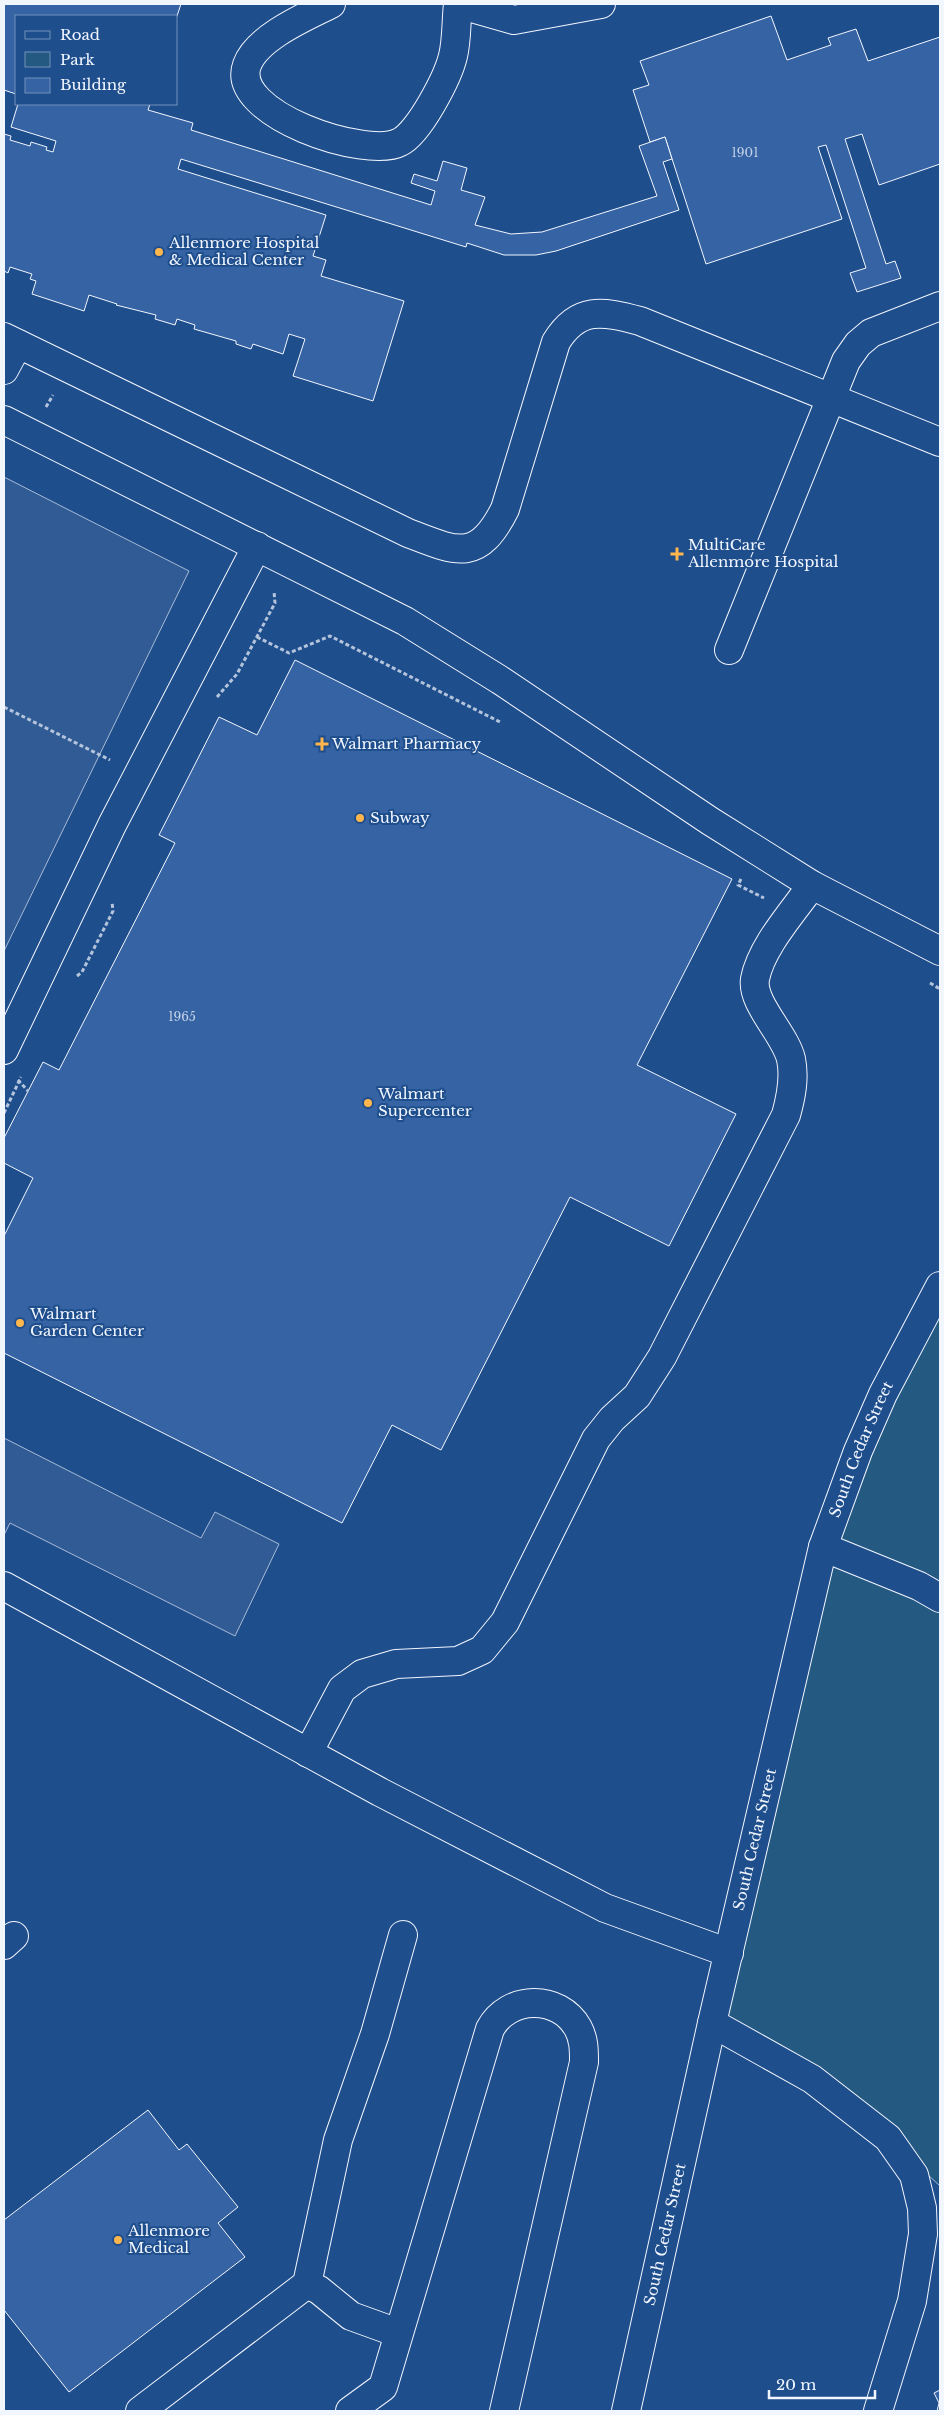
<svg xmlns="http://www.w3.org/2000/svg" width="944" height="2415" font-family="'Libre Baskerville',serif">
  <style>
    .green { fill: #245a82; stroke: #a8bbd7 }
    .parking { fill: #305b95; stroke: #a8bbd7 }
    .building { fill: #3563a3; stroke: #f2f6ff }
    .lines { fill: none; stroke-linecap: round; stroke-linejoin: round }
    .minor-casing { stroke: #f2f6ff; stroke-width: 30 }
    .major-casing { stroke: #f2f6ff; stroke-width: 30 }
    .path { stroke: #b3c4dc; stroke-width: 3; stroke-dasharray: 4 2.5; stroke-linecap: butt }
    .minor { stroke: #1f4e8c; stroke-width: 28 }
    .major { stroke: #1f4e8c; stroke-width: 28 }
    .poi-dot { fill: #ffb74d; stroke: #1f4e8c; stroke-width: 2 }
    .labels { text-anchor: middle; stroke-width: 4; stroke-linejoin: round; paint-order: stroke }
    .number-label { font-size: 12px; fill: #c3d1e8 }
    .poi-label { font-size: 15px; fill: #f2f6ff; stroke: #1f4e8c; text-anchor: start }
    .street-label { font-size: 15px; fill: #f2f6ff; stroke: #1f4e8c }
  </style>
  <rect width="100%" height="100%" fill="#1f4e8c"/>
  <polygon class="green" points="940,1286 940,2186 888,2138 712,2023 823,1547"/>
  <g class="parking">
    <polygon points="4,477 189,571 4,951"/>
    <polygon points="4,1438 201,1538 215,1512 279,1544 235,1636 10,1523 4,1535"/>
  </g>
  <g class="building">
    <polygon points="4,4 181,4 176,19 176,16 16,16 16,94 4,90"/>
    <polygon points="771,16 787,60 831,45 828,38 856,29 868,61 940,37 940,164 879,185 862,134 845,139 886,264 895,261 901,278 857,292 850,273 866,268 826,145 818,147 842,219 706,264 665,137 650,142 633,90 649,85 640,61"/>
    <polygon points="18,104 150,104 148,110 193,123 191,130 431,205 435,191 411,183 414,174 437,181 443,161 467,168 461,190 485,197 475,225 511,234 542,232 657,196 639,146 665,137 672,159 663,162 679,210 556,251 536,255 504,255 467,243 466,247 181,159 178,169 326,215 313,256 326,260 321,276 404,301 373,401 293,376 305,339 289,334 283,354 253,344 251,349 236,344 236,341 194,329 195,325 177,319 175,325 155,319 156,315 116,305 117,304 89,295 84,311 32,294 36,281 30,279 32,274 10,267 8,273 4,271 4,134 11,136 10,140 30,146 31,142 47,147 46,150 53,152 56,141 11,127"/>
    <polygon points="295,660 732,879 637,1065 736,1114 669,1246 570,1197 441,1450 392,1425 342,1523 4,1353 4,1236 33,1178 4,1163 4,1138 43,1062 59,1070 175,843 159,835 219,717 257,735"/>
    <polygon points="148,2110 179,2150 187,2144 238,2207 218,2223 245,2257 69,2392 4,2310 4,2220"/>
    <polygon points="940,2390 940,2411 937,2411 939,2403 934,2393"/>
  </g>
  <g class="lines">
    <defs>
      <g id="minor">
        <path d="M331 4C307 16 257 37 247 65 229 114 367 160 400 142 419 133 448 77 453 56 457 40 456 21 458 4"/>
        <polyline points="458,4 514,20 601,4"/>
        <path d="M4 337 408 533C457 552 478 563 505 509L556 342C578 306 602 311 640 321L940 442"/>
        <polyline points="4,370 18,344"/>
        <polyline points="4,420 405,621 500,680 710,821 812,885 940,951"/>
        <polyline points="729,650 846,361 858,344 871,333 940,306"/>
        <polyline points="4,1050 112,825 257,546"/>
        <polyline points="823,1547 919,1586 940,1598"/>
        <polyline points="4,1586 380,1792 605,1908 729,1953"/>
        <path d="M308 1753 342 1689 362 1674 396 1664 458 1661 482 1650 505 1622 596 1439 612 1419 637 1396 662 1357 786 1115C791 1097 795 1078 791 1059 785 1034 751 1003 755 979 761 947 793 912 812 885"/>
        <polyline points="4,1945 14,1936"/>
        <polyline points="712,2023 812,2079 888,2138 914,2175 922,2208 923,2234 912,2301 878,2411"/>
        <polyline points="307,2284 319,2290 351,2316 398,2333"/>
        <polyline points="140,2411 307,2284 338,2140 375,2034 403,1935"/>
        <path d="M350 2411 383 2387 490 2029C508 1995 559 1994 578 2028 584 2039 584 2050 584 2062L504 2411"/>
      </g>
      <g id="major">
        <path id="s1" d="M626 2411 712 2023 823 1547 858 1451 883 1394 940 1286"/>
      </g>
    </defs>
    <use href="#minor" class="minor-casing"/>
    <use href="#major" class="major-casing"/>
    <g class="path">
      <polyline points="46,407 53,395"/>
      <polyline points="257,637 289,653 330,636 502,723"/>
      <polyline points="217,697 237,674 275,603 274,591"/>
      <polyline points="4,707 110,760"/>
      <polyline points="741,879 738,885 764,898"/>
      <polyline points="77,976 82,972 113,911 112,902"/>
      <polyline points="930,983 940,989"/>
      <polyline points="18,1080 28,1091"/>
      <polyline points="4,1113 21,1077"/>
    </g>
    <use href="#minor" class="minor"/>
    <use href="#major" class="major"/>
  </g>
  <g class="poi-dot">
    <circle cx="159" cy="252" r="5"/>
    <path d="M674.5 546.5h5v5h5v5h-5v5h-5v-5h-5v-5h5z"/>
    <path d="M319.5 736.5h5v5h5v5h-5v5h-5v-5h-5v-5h5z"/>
    <circle cx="360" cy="818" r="5"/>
    <circle cx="368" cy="1103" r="5"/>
    <circle cx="20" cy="1323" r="5"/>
    <circle cx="118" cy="2240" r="5"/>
  </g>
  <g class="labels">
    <g class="number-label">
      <text x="745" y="157">1901</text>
      <text x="182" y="1021">1965</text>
    </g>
    <g class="poi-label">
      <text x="169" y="248">Allenmore Hospital<tspan x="169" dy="17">&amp; Medical Center</tspan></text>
      <text x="688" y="550">MultiCare<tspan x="688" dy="17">Allenmore Hospital</tspan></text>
      <text x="332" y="749">Walmart Pharmacy</text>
      <text x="370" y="823">Subway</text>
      <text x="378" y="1099">Walmart<tspan x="378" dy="17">Supercenter</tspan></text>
      <text x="30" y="1319">Walmart<tspan x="30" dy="17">Garden Center</tspan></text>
      <text x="128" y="2236">Allenmore<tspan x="128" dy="17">Medical</tspan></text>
    </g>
    <g class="street-label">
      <text dy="5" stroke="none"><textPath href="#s1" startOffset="991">South Cedar Street</textPath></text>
      <text dy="5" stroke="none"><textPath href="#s1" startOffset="586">South Cedar Street</textPath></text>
      <text dy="5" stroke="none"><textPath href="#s1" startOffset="181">South Cedar Street</textPath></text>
    </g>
  </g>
  <rect width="944" height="2415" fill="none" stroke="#f2f6ff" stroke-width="10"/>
  <rect x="15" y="15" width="162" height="90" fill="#1f4e8c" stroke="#7391ba"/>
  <rect x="25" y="31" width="25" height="8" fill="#1f4e8c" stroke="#7391ba"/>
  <text x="60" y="40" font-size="15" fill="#f2f6ff">Road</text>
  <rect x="25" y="52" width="25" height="15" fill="#245a82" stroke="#7391ba"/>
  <text x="60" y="65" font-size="15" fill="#f2f6ff">Park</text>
  <rect x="25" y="78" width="25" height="15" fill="#3563a3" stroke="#7391ba"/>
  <text x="60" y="90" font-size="15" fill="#f2f6ff">Building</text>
  <path d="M769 2390v8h106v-8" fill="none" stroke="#f2f6ff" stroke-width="2.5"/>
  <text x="776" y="2390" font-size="15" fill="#f2f6ff" stroke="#1f4e8c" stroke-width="4" paint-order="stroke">20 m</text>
</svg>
